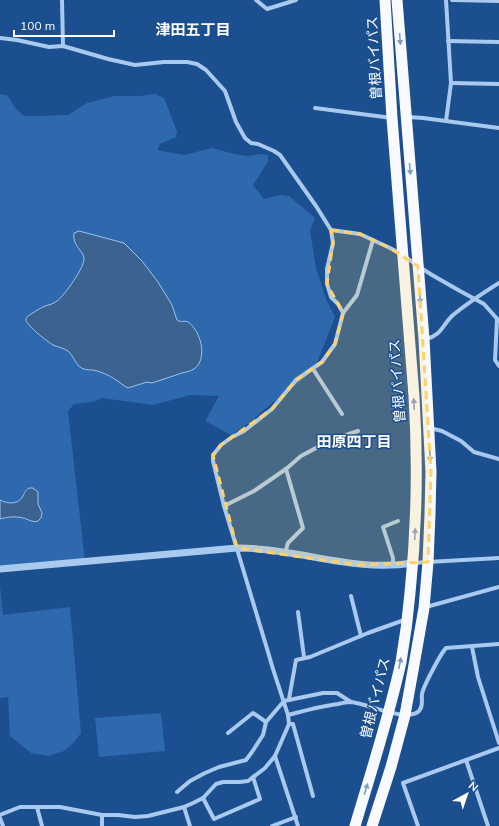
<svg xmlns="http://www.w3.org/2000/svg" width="499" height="826" font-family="Mulish,'Noto Sans JP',sans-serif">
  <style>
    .green { fill: #2e69ad }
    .water { fill: #3c6290; stroke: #9cc4f0 }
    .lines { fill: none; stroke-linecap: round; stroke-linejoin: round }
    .minor { stroke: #a9c9ee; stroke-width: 4 }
    .tertiary { stroke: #a9c9ee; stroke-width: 7 }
    .trunk { stroke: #f8faff; stroke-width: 11 }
    .oneway { fill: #7e9cc1 }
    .marked { fill: #ffd166; fill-opacity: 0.2; stroke: #ffd166; stroke-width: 3; stroke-dasharray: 8 5; stroke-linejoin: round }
    .labels { text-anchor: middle; stroke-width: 3; stroke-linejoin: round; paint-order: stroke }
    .street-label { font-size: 14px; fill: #fff; stroke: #1b4f8f }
    .neighbourhood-label { font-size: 15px; font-weight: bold; fill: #fff; stroke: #1b4f8f }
  </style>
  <rect width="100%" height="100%" fill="#1b4f8f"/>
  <g class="green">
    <polygon points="0,94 7,95 16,109 24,116 40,116 68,115 87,103 114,96 140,96 155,94 164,98 177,131 176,137 160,144 157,150 184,155 212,148 234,154 247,156 261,154 268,155 268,161 253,185 264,199 281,195 289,196 315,218 310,231 316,268 326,299 335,317 317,363 306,377 266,408 254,419 231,435 205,421 219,396 190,395 153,405 102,398 92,402 74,404 68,411 85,562 0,569"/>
    <polygon points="0,585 3,615 70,607 81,733 73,743 64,751 49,756 31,753 10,736 8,697 0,698"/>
    <polygon points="161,713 165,751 99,757 95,718"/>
  </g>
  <g class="water">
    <path d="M79 231 124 243 142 261 158 282 172 305 177 320C181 323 184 320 188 322 194 326 198 334 200 340 203 349 203 363 194 369 191 371 186 372 182 373 172 376 162 380 152 383L147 382 128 388 126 387C115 379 107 373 93 370 90 370 87 370 84 369 76 367 74 356 68 351 63 348 58 347 53 345 48 342 27 326 26 320 26 319 26 318 27 317 32 313 39 309 45 306 49 305 53 304 57 301 64 296 85 267 84 258 83 250 72 246 74 233Z"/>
    <path d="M29 488H33L38 492V504L42 513 41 518 38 521C32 523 28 519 23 518 15 516 7 517 0 519V500C8 504 18 505 23 496 25 492 25 491 29 488Z"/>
  </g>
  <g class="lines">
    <g class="minor">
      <polyline points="62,0 63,46"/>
      <polyline points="256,0 267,9 296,0"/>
      <polyline points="446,0 451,83 446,121"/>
      <polyline points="452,0 499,1"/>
      <polyline points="0,38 17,40 49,47 63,46 108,59 135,65 164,62 187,62 197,64 206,70 225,91 236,122 245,138 251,143 258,144 274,151 280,155 316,206 331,230 333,243 327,269 327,284 331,297 338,304 343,313 335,344 322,362 296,380 272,409 244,431 232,437 221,445 213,455 213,461 224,506 240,559 268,652 273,669 288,715 289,724 275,756 265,768 248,781 240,782 223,782 216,784 203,798 193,803 184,807 148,816 135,817 118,815 102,815 60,807 20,807 0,815"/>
      <polyline points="448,41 499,42"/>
      <polyline points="451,83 499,84"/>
      <polyline points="315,108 392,118"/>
      <polyline points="408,117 423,118 499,128"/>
      <polyline points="331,230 360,234 390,248 403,255 418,266 432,275 460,291 484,304 499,321"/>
      <polyline points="343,313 357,295 373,240"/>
      <polyline points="497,319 495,360 499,366"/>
      <path d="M426 339C442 335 442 325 453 315 468 303 483 293 499 283"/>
      <polyline points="313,369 342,414"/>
      <polyline points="430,428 442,431 461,441 474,452 499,459"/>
      <polyline points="224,506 254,491 286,469 301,456 331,440 358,431"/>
      <polyline points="285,553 288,543 303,528 286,469"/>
      <polyline points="414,563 428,562 499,558"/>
      <polyline points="393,566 393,558 383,527 398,521"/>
      <polyline points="351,596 361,636"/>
      <polyline points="426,607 499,587"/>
      <polyline points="298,612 304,657"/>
      <polyline points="472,647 478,677 499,743"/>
      <polyline points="289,699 296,660 310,657 368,633 407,619"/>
      <path d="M288 715C304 711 321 706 338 704 342 703 347 702 351 702 366 703 406 723 419 711 424 705 421 701 422 694 423 687 441 653 446 648L499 644"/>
      <polyline points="289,724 293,724 313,796"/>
      <polyline points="228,733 253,713 266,722"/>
      <polyline points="275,756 298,826"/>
      <polyline points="466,760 488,826"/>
      <polyline points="177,792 190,781 205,773 219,767 246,760 252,752 263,735 266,722 284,701 323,693 337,693 351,702"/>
      <polyline points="203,798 214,819 260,799 253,777"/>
      <polyline points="37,807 42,826"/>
      <polyline points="184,807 190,826"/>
      <polyline points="0,818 3,826"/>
      <polyline points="102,826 102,815"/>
      <polyline points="272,826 296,817"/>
      <polyline points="418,826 403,783 499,748"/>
    </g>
    <path class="tertiary" d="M0 569 237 548C244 548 251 548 258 549 310 553 361 572 413 563"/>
    <g class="trunk">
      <path d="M355 826C371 772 389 717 401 662 405 639 408 616 410 593 417 526 418 462 414 396L392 118 385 0"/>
      <polyline points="372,826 391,767 405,715 414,665 424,608 428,562 430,514 431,472 424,339 397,0"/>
    </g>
  </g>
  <defs><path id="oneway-solid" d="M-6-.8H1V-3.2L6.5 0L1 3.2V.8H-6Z"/></defs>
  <g class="oneway">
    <use href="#oneway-solid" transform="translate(400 39) rotate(86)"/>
    <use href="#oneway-solid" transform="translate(410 169) rotate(85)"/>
    <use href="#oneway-solid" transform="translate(420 298) rotate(85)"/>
    <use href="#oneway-solid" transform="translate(414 404) rotate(-93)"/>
    <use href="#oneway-solid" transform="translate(430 456) rotate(88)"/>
    <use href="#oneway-solid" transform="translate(415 534) rotate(-87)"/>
    <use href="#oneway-solid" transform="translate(400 663) rotate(-78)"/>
    <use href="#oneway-solid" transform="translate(366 789) rotate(-74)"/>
  </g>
  <path class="marked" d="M331 230 360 234 390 248 418 266 431 472 428 562 359 565 237 548 213 455 221 445 272 409 296 380 322 362 335 344 343 313 327 284 333 243Z"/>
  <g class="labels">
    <g class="street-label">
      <text transform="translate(374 58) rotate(-93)" y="5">曽根バイパス</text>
      <text transform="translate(397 381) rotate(-94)" y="5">曽根バイパス</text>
      <text transform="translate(375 698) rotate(-76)" y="5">曽根バイパス</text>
    </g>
    <g class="neighbourhood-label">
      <text x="193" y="35">津田五丁目</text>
      <text x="354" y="447">田原四丁目</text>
    </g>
  </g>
  <g transform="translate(467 794) rotate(40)" stroke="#1b4f8f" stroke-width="3" paint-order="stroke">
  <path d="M0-3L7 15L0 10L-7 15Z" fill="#ffffff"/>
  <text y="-6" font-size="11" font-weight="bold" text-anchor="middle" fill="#ffffff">N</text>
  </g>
  <path d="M14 30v6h100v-6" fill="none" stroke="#ffffff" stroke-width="2"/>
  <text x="20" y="30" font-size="12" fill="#ffffff" stroke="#1b4f8f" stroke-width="3" paint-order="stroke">100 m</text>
</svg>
